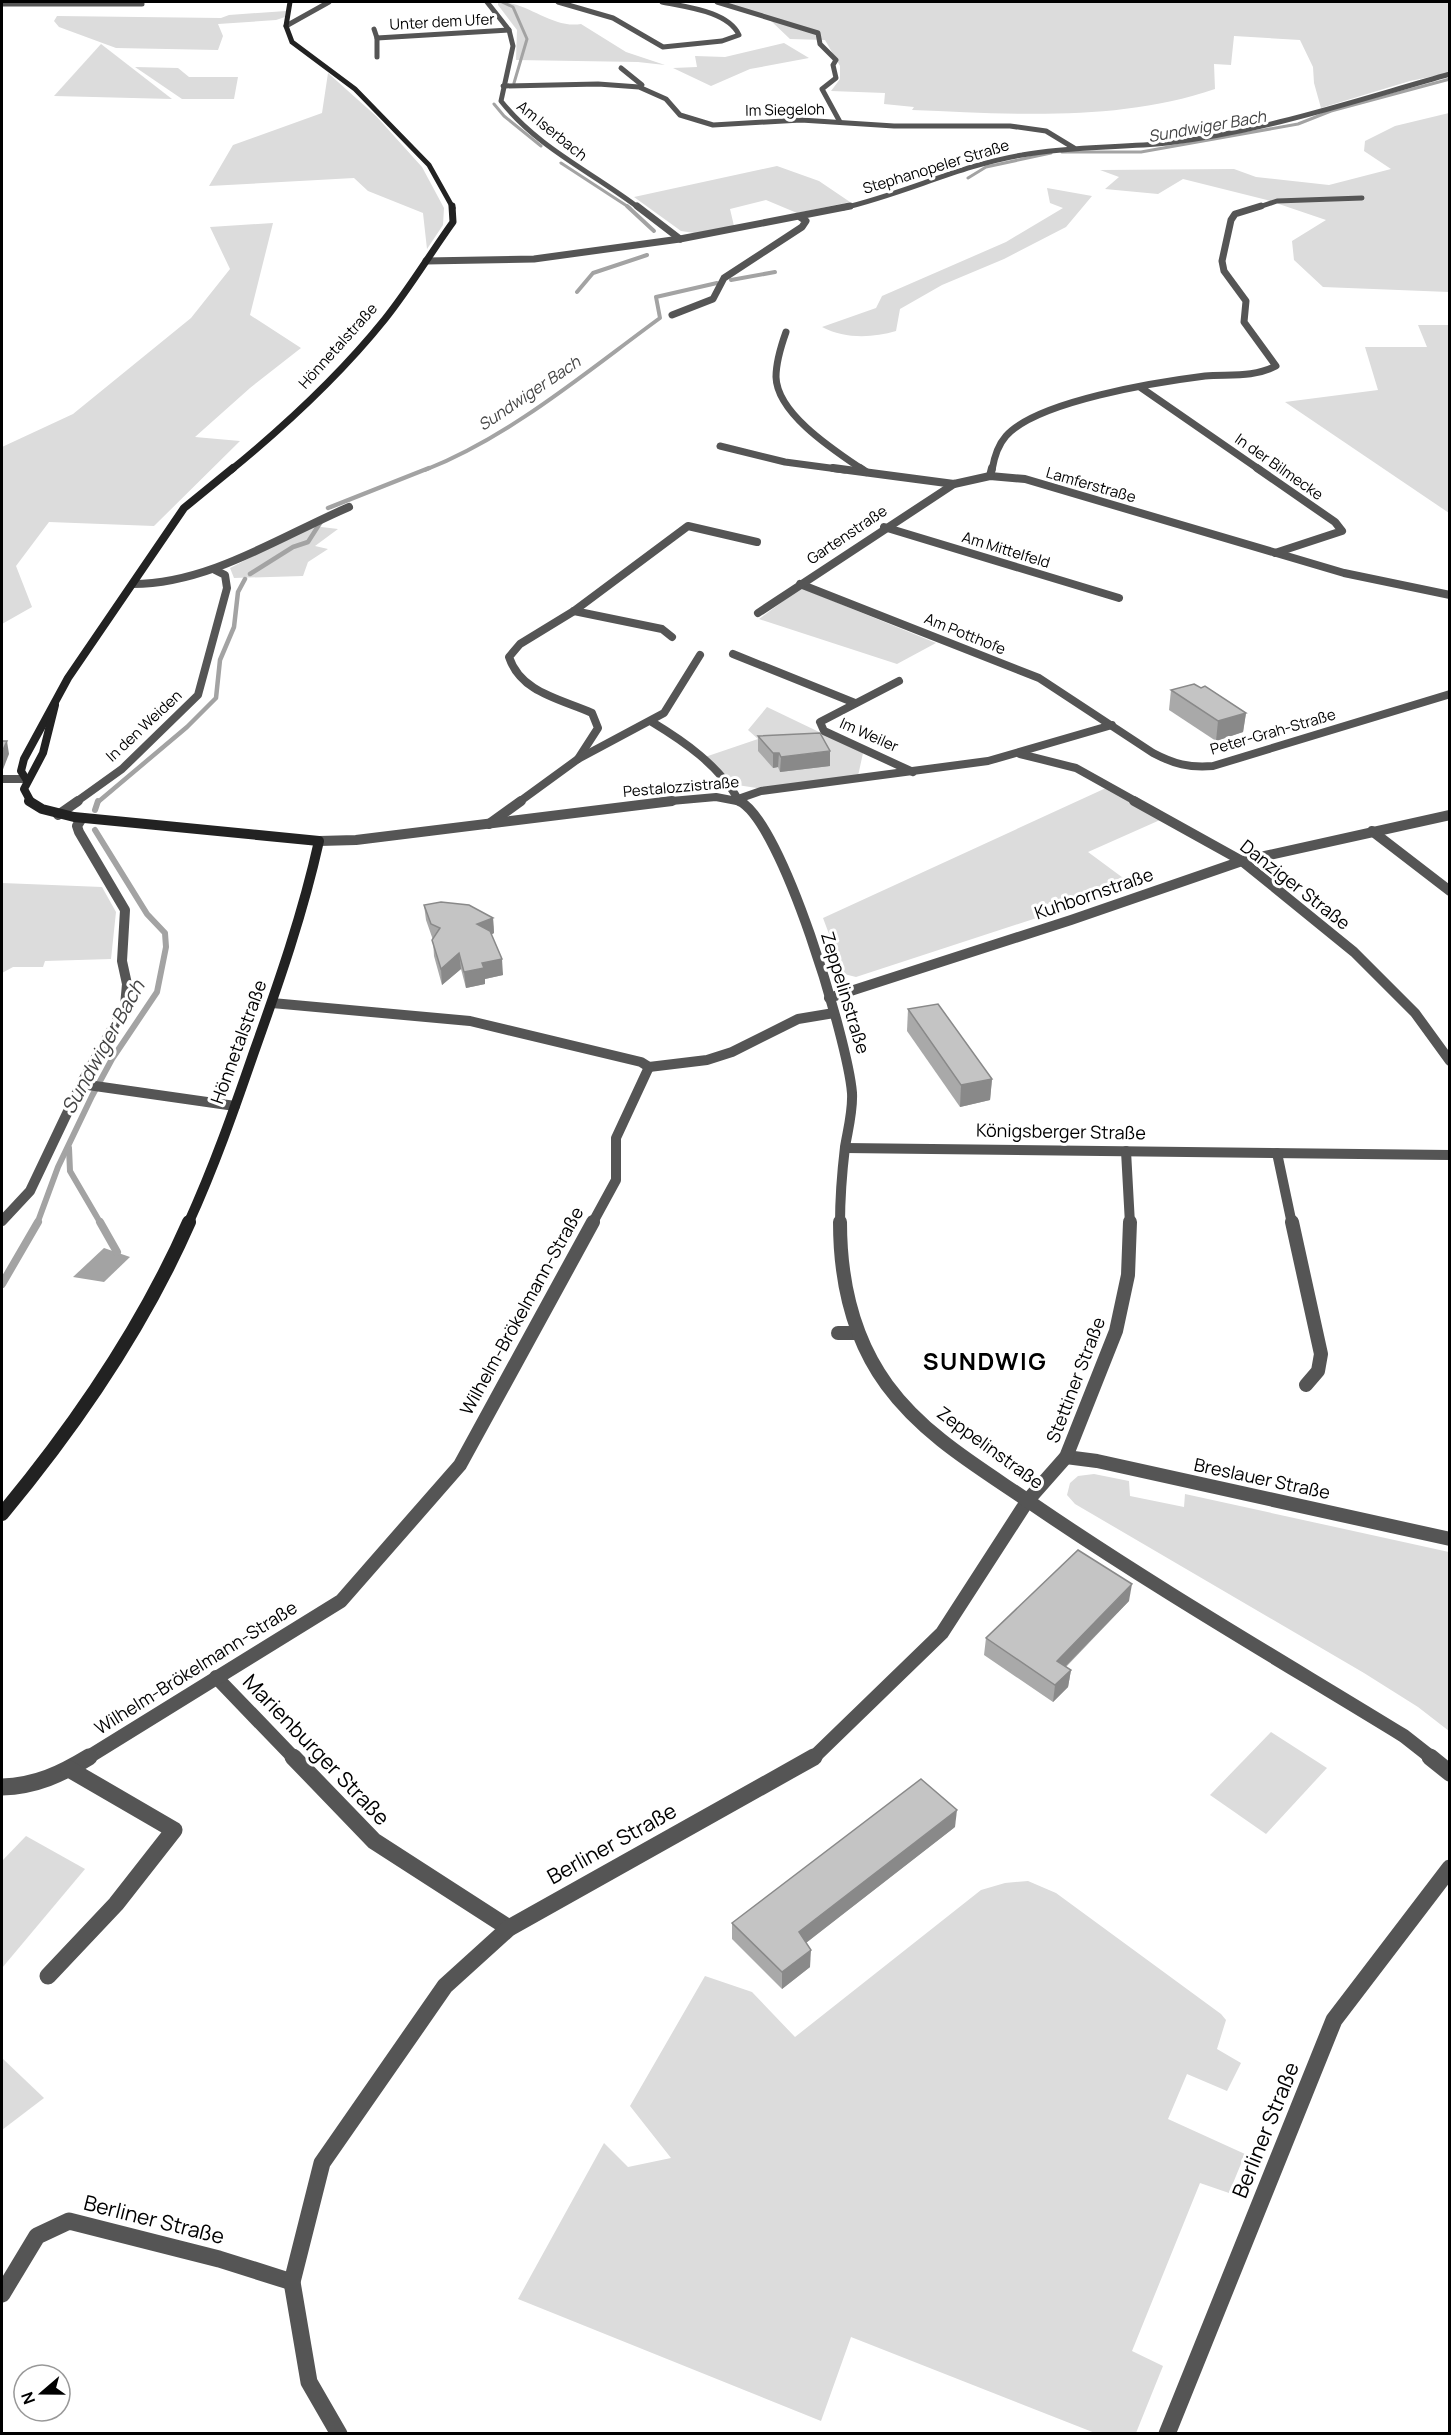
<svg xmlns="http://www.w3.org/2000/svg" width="1451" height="2435" font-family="Manrope,sans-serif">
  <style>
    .green { fill: #dcdcdc }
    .water { fill: #a3a3a3 }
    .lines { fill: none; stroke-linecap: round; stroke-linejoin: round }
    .stream-far4 { stroke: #a3a3a3; stroke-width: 3 }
    .stream-far3 { stroke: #a3a3a3; stroke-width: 4 }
    .stream-far2 { stroke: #a3a3a3; stroke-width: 4.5 }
    .stream-far1 { stroke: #a3a3a3; stroke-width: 6 }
    .stream { stroke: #a3a3a3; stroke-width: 8 }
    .minor-far5 { stroke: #555; stroke-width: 5 }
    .minor-far4 { stroke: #555; stroke-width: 7 }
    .minor-far3 { stroke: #555; stroke-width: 8 }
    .minor-far2 { stroke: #555; stroke-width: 10 }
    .minor-far1 { stroke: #555; stroke-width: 14 }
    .minor { stroke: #555; stroke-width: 17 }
    .tertiary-far5 { stroke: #555; stroke-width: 5 }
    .tertiary-far4 { stroke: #555; stroke-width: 7 }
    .tertiary-far3 { stroke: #555; stroke-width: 8 }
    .tertiary-far2 { stroke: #555; stroke-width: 10 }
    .tertiary-far1 { stroke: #555; stroke-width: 14 }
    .tertiary { stroke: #555; stroke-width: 17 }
    .secondary-far4 { stroke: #222; stroke-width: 5 }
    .secondary-far3 { stroke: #222; stroke-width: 7 }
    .secondary-far2 { stroke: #222; stroke-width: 8 }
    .secondary-far1 { stroke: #222; stroke-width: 10 }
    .secondary { stroke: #222; stroke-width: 14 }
    .wall { fill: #a9a9a9 }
    .shaded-wall { fill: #898989 }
    .building { fill: #c4c4c4; stroke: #898989; stroke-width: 1.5 }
    .labels { text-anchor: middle; stroke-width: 6; stroke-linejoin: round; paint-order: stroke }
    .far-street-label { font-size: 15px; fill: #000; stroke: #fff }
    .far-water-label { font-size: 16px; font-style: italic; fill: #444; stroke: #fff }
    .street-label { font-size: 18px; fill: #000; stroke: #fff }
    .water-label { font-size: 20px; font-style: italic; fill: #444; stroke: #fff }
    .near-street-label { font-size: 21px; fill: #000; stroke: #fff }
    .district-label { font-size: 24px; font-weight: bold; letter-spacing: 1.5px; fill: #000; stroke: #fff }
  </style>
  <rect width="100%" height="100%" fill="#fff"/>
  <g class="green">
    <path d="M498 2C527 1 552 29 581 24L626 52 665 65 638 62 516 60 517 30 498 5Z"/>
    <path d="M732 2H1449V73L1410 81 1321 108 1314 83 1313 67 1300 40 1234 36 1231 65 1214 64 1215 89C1118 122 1013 114 912 110L914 107 884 104 885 93 831 91 840 79V66L825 40 790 39 770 20 727 4Z"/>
    <polygon points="286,11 285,17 276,20 218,24 223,36 218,50 116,48 59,27 54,21 57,16 221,18 229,15"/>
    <polygon points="784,43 809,58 750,69 711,86 673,68 697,67 695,56 725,57"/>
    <polygon points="101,44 172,99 54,96"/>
    <polygon points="135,67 178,68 189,77 238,77 234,99 182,99"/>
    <polygon points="328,73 376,116 422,167 444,208 443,225 427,249 423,213 368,191 354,178 209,186 233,145 322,113"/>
    <polygon points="1449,113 1449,292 1323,287 1294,260 1292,241 1326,220 1267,200 1183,179 1158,194 1105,189 1119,177 1100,170 1234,169 1256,177 1329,185 1391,169 1364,151 1365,141 1395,126"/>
    <polygon points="777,166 819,181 850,202 797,213 766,200 730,209 734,226 695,233 681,231 634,197"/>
    <path d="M1047 188 1092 196 1066 227 1004 259 942 285 900 309 896 331C872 338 845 339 822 327L876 308 882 296 1006 242 1063 208 1050 203Z"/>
    <polygon points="273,223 250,315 301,348 250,388 195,437 240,441 154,526 49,522 16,566 32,607 2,624 2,447 73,414 191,318 230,269 210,227"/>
    <polygon points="1418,325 1449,325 1449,513 1285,402 1378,390 1365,347 1427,347"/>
    <polygon points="313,526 338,529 315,546 328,549 308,562 303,576 234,578 230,568"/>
    <polygon points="801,588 936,643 897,664 759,619"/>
    <polygon points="767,707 863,753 858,776 757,788 737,785 705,757 758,739 748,730"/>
    <polygon points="1106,788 1160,820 1088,852 1134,886 856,977 844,974 823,918"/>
    <polygon points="2,883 102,887 116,912 111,959 45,961 43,967 13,967 2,973"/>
    <polygon points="1094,1474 1129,1481 1130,1496 1184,1507 1185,1494 1449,1552 1449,1731 1418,1707 1364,1673 1075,1504 1067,1495 1070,1483 1078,1476"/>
    <polygon points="1271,1732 1327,1768 1266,1834 1210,1795"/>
    <polygon points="26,1836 85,1869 2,1968 2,1861"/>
    <polygon points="1028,1881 1056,1893 1221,2014 1226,2020 1217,2049 1241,2063 1227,2091 1187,2074 1168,2119 1245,2154 1229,2193 1200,2183 1132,2351 1163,2366 1136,2433 1095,2433 851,2337 821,2421 518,2299 604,2143 628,2167 671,2158 630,2106 705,1976 752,1992 795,2037 981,1890 1005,1883"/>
    <polygon points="2,2058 44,2098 2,2130"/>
  </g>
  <polygon class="water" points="104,1248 130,1257 104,1282 73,1277"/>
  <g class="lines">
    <g class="stream-far4">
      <polyline points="502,2 513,7 527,39 514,83"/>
      <polyline points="494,104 504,116 541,146"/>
      <polyline points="1062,152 1141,152 1298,124 1331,111 1450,79"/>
      <polyline points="561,163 630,208"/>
      <polyline points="968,178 986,167 1051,153"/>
    </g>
    <g class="stream-far3">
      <polyline points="627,206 654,231"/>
      <polyline points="731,280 775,272"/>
      <polyline points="577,292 593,273 647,255"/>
      <path d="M425 470C511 436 586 372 660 318L656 297 717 283"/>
    </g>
    <g class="stream-far2">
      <polyline points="328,508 429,468"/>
      <polyline points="250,574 293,547 308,542 322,520"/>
      <polyline points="98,802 187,727 216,698 220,660 234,627 238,592 245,579"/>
    </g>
    <g class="stream-far1">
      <polyline points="95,810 98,801"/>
      <polyline points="69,1148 70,1171 101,1224"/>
      <polyline points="37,1224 58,1167 92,1096 112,1059 157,992 166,947 165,933 147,914 95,830"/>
    </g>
    <g class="stream">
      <polyline points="100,1222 117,1252"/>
      <polyline points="2,1284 38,1222"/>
    </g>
    <g class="minor-far5">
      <path d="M487 2 509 30 513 46 501 101C538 148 592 172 639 208"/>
      <path d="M558 2 613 18 663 47 722 41 739 35C728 11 685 7 662 2"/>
      <polyline points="717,2 818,33 820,44 836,60 833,65 836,78 822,89 840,122"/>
      <polyline points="2,4 142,4"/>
      <polyline points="286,26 329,2"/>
      <polyline points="374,29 377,38 509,30"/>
      <polyline points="377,38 377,57"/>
      <polyline points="621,68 642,85 640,86"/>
      <polyline points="503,86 598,84 639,87 666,99 680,115 713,125 801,120 894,126 1010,126 1046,131 1074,148"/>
      <polyline points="1256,208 1277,201 1362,198"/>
    </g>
    <g class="minor-far4">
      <polyline points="637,206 680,239"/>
      <polyline points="672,315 713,299 724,278 802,227 806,221 800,217"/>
      <path d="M786 332C781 346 776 362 776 377 777 414 835 451 863 470"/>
      <polyline points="1140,387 1260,470"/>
      <polyline points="720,446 785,462 845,470"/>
      <path d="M992 470C994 458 998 445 1006 436 1037 401 1157 382 1205 376 1229 374 1253 378 1276 366L1244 322 1246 301 1224 271 1222 261 1231 220 1235 214 1261 206"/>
    </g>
    <g class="minor-far3">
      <polyline points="833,468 954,484 990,476 1025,479 1344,573 1450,595"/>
      <polyline points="860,468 866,472"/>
      <polyline points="1257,468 1335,522 1342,531 1275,553"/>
      <polyline points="990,476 992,468"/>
      <polyline points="884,527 1119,598"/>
      <path d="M133 584C209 584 281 536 349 507"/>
      <path d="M800 584 1039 678 1153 753C1174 764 1189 768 1213 766L1450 694"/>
      <polyline points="574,611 662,629 672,637"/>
      <polyline points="758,613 954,484"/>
      <polyline points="733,654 855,703"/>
      <polyline points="899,681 820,722 824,731 913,772"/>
      <path d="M652 722C685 742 718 765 738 799L761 791 988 761 1112 725"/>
      <polyline points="1020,754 1076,768 1137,802"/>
      <path d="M578 759 598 728 592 713C561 699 521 693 509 657L520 644 574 611 688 526 757 542"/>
      <polyline points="2,779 26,779"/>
      <polyline points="76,802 122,769 198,695 227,588 225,575 215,570"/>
      <polyline points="519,802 578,759 664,713 700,655"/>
    </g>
    <g class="minor-far2">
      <polyline points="1134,801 1242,861 1354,952 1415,1013 1450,1061"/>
      <polyline points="58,815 78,801"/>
      <polyline points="489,824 521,801"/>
      <polyline points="1372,831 1450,891"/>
      <polyline points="829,998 1071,920 1242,861 1450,815"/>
      <polyline points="272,1003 470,1021 641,1062 649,1067"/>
      <polyline points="649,1067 707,1060 732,1052 798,1019 834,1013"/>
      <polyline points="81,1084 235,1106"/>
      <polyline points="845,1148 1450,1155"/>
      <polyline points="1126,1151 1130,1224"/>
      <polyline points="1277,1153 1292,1224"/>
      <polyline points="2,1221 30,1191 81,1084 125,1006 127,984 122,961 125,910 79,832 77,826 82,818"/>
      <polyline points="592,1224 616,1180 616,1138 649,1067"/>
    </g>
    <g class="minor-far1">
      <polyline points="1292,1222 1321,1354 1318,1371 1306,1385"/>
      <polyline points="838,1333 858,1333"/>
      <polyline points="1066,1457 1097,1461 1450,1539"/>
      <polyline points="216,1677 294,1758"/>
      <polyline points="87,1758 341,1601 460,1465 593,1222"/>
      <polyline points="813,1758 942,1633 1028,1500 1066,1457 1116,1331 1128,1275 1130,1222"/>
    </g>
    <g class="minor">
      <polyline points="293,1757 374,1841 509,1928"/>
      <path d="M2 1787C36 1786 61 1774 89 1757"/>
      <polyline points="48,1976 116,1904 174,1830 69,1769"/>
      <polyline points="2,2294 37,2236 69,2221 219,2259 292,2282"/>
      <polyline points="339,2434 309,2382 292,2282 322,2163 445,1986 509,1928 814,1757"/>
      <polyline points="1167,2434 1334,2020 1450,1868"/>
    </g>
    <path class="tertiary-far5" d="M843 208C904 194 961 165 1022 155 1070 146 1119 148 1167 143 1263 132 1357 100 1450 74"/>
    <polyline class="tertiary-far4" points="426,261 534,259 680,239 850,206"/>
    <polyline class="tertiary-far3" points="660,802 716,797 742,802"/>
    <g class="tertiary-far2">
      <path d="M739 801C782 820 848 1042 852 1093 853 1111 848 1129 845 1147 842 1172 840 1198 840 1224"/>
      <polyline points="319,841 356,840 672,801"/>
    </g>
    <path class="tertiary-far1" d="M840 1222C840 1281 852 1337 887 1385 925 1437 982 1469 1034 1505 1154 1587 1280 1660 1404 1736L1432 1758"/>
    <polyline class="tertiary" points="1430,1757 1450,1773"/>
    <polyline class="secondary-far4" points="290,2 286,26 292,42 355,89 429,165 453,208"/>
    <path class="secondary-far3" d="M231 470C286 425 340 375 385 319 409 289 430 254 453 222L452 206"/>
    <g class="secondary-far2">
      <polyline points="26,779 21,771 24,759 68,678 184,508 233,468"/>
      <polyline points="31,802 24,789 43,753 55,705"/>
    </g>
    <path class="secondary-far1" d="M29 801 42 809 74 817 319 841C303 913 279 982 254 1052 234 1110 214 1167 188 1224"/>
    <path class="secondary" d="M2 1514C76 1425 142 1329 189 1222"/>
  </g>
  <g class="wall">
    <polygon points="1201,688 1246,713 1243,732 1216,741 1169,710 1171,690"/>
    <polygon points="758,736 830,766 780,772 778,767 773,768 758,751"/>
    <polygon points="424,905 493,918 494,933 491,935 503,975 485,979 485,984 466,988 461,969 442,985 434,956 433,940 426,920"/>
    <polygon points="908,1009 992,1079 990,1100 960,1107 907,1031"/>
    <polygon points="1129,1601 1066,1667 1071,1670 1068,1687 1053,1702 984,1655 986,1638"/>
    <polygon points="955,1827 806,1943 810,1967 782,1989 732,1939 732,1923"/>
  </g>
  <g class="shaded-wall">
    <polygon points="1246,713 1243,732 1216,741 1218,721"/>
    <polygon points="7,741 9,754 2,772 2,752"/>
    <polygon points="830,751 830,766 780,772 781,757"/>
    <polygon points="773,753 779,753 778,767 773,768"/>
    <polygon points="493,918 494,933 479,940 477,924"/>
    <polygon points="459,953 461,969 442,985 441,969"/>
    <polygon points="502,959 503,975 485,979 485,984 466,988 464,972 482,963"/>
    <polygon points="992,1079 990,1100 960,1107 961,1085"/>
    <polygon points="1132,1584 1129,1601 1054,1678 1057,1661"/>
    <polygon points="1071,1670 1068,1687 1053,1702 1055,1685"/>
    <polygon points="957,1810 955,1827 798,1949 799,1932"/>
    <polygon points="811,1950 810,1967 782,1989 782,1972"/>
  </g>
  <g class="building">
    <polygon points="1194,684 1201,688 1205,686 1246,713 1218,721 1171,690"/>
    <polygon points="820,733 830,751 781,757 779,753 773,753 758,736"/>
    <polygon points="2,741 7,741 2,752"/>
    <polygon points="441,902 469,905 493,918 477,924 490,931 502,959 482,963 484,968 464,972 459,953 441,969 432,940 440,928 431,924 424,905"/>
    <polygon points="938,1004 992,1079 961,1085 908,1009"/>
    <polygon points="1078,1550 1132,1584 1057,1661 1071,1670 1055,1685 986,1638"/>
    <polygon points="921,1779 957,1810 799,1932 811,1950 782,1972 732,1923"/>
  </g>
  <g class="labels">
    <g class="far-street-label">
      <text transform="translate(442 22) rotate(-3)" y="5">Unter dem Ufer</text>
      <text transform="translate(785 110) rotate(-1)" y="5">Im Siegeloh</text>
      <text transform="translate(552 131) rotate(39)" y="5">Am Iserbach</text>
      <text transform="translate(936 167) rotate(-17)" y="5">Stephanopeler Straße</text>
      <text transform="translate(338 346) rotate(-48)" y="5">Hönnetalstraße</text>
      <text transform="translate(1279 467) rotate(35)" y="5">In der Bilmecke</text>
      <text transform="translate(1091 485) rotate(16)" y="5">Lamferstraße</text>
      <text transform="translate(847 535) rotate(-34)" y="5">Gartenstraße</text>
      <text transform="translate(1006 550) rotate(17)" y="5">Am Mittelfeld</text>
      <text transform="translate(965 634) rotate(22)" y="5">Am Potthofe</text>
      <text transform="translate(144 726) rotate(-43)" y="5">In den Weiden</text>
      <text transform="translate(1273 732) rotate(-16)" y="5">Peter-Grah-Straße</text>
      <text transform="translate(869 735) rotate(24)" y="5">Im Weiler</text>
      <text transform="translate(681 787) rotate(-5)" y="5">Pestalozzistraße</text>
    </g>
    <g class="far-water-label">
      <text transform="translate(1207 126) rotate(-10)" y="6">Sundwiger Bach</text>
      <text transform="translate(529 393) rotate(-34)" y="6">Sundwiger Bach</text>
    </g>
    <g class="street-label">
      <text transform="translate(1295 885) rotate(38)" y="6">Danziger Straße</text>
      <text transform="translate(1094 894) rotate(-19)" y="6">Kuhbornstraße</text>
      <text transform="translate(845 993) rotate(73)" y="6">Zeppelinstraße</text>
      <text transform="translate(239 1042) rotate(-70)" y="6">Hönnetalstraße</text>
      <text transform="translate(1061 1132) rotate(1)" y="6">Königsberger Straße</text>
      <text transform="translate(522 1311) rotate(-61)" y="6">Wilhelm-Brökelmann-Straße</text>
      <text transform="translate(1076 1380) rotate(-69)" y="6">Stettiner Straße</text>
      <text transform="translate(990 1448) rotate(36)" y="6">Zeppelinstraße</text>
      <text transform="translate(1262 1479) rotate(12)" y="6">Breslauer Straße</text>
      <text transform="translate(196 1668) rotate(-32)" y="6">Wilhelm-Brökelmann-Straße</text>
    </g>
    <g class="water-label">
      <text transform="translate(103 1047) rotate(-61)" y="7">Sundwiger Bach</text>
    </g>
    <g class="near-street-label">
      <text transform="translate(316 1750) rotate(46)" y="7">Marienburger Straße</text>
      <text transform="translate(612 1844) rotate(-29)" y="7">Berliner Straße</text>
      <text transform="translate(1266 2130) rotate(-68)" y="7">Berliner Straße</text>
      <text transform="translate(154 2220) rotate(14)" y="7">Berliner Straße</text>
    </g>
    <g class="district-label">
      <text x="985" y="1370">SUNDWIG</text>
    </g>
  </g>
  <rect width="1451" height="2435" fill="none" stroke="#000000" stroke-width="6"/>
  <g transform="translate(42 2393) rotate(250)"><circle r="28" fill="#ffffff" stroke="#999999" stroke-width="1.5"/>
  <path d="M0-4.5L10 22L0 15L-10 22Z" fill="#000000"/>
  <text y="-9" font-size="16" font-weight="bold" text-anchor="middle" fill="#000000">N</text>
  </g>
</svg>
